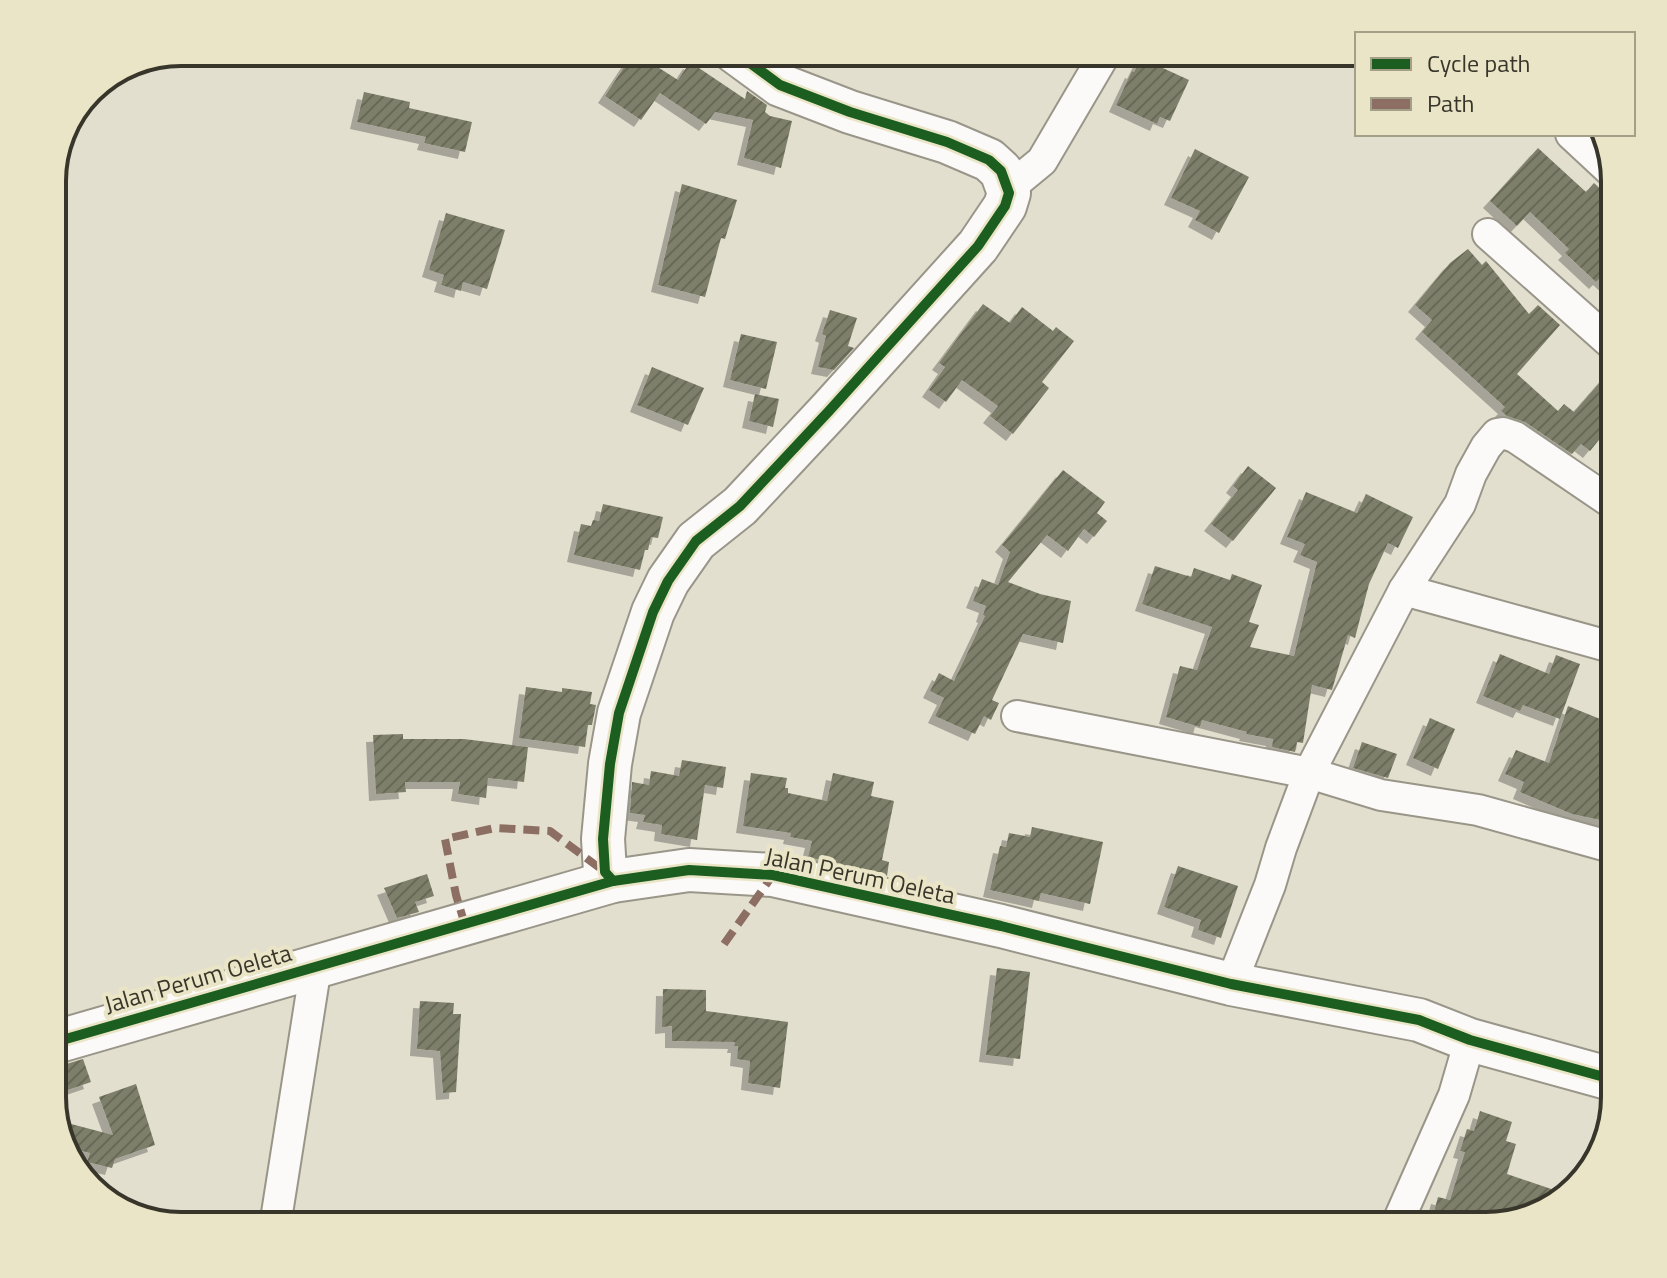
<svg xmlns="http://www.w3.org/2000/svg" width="1667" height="1278" font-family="'Titillium Web',sans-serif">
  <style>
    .building { fill: url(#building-hatch); filter: url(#shadow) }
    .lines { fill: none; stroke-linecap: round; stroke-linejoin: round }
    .street-casing { stroke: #999689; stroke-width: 34 }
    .secondary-casing { stroke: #999689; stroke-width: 46 }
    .street { stroke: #fbfaf8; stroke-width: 30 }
    .secondary { stroke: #fbfaf8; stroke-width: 42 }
    .quiet { stroke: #8d6e63; stroke-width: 8; stroke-dasharray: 16 8; stroke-linecap: butt }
    .cycleway-casing { stroke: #ebe5c7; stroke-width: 15 }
    .cycleway { stroke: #1b5e20; stroke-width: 10 }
    .labels { text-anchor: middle; stroke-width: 8; stroke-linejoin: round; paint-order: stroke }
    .street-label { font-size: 24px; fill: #38362a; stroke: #ebe5c7 }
    .rim { fill: none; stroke: #38362a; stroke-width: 4 }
  </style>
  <defs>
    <pattern id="building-hatch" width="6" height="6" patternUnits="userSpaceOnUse" patternTransform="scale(2)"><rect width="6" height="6" fill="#7e7f6a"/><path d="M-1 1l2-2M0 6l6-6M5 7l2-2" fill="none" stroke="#686957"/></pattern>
    <filter id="shadow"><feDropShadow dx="-7" dy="7" stdDeviation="0" flood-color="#0004"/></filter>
  </defs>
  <rect width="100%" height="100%" fill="#e3dfcf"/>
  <g class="building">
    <polygon points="634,52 678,80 690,62 745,99 747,91 767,105 765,112 770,116 792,121 781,168 744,158 753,120 715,112 706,124 660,93 641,120 605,96"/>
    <polygon points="1141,58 1189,80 1170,121 1160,117 1157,124 1116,105 1132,71 1134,72"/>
    <polygon points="364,92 410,102 409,108 472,122 465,152 424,143 426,137 357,122"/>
    <polygon points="1538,148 1586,192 1594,183 1609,197 1606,200 1615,208 1615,292 1600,278 1596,282 1565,253 1569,249 1530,212 1517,226 1490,201"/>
    <polygon points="1195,149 1249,177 1219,233 1195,220 1200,211 1171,198"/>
    <polygon points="682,184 737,200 725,239 721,238 705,297 658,285"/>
    <polygon points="446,213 505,230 487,289 463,282 461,291 441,285 444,275 429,270"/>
    <polygon points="1468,249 1482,265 1486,261 1529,314 1538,305 1560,325 1517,374 1558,411 1564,404 1574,412 1615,365 1615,414 1600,433 1603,435 1590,451 1581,444 1572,454 1525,422 1507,416 1501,411 1505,407 1422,332 1432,320 1415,305 1450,263"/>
    <polygon points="983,304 1010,323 1022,307 1053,331 1056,327 1074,341 1042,382 1049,388 1013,434 990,416 998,406 962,380 946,402 929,390 945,367 939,363"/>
    <polygon points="830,310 857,318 848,346 854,348 834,370 818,367 826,336 822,334"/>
    <polygon points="741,334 777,342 766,389 730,380"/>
    <polygon points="652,367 704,388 688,425 637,405"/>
    <polygon points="755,394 779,399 773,427 749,421"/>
    <polygon points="1248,466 1276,488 1233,541 1211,524 1238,490 1233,486"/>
    <polygon points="1063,470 1105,502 1097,513 1107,521 1094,537 1084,529 1068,551 1047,535 1008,582 1040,594 1071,601 1063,643 1023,634 992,700 999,703 991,720 984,716 975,734 935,716 944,698 930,691 939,673 954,681 985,616 983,615 986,606 973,601 982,579 998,585 1010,552 1002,545"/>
    <polygon points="1306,492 1357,513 1366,494 1413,517 1398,548 1388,543 1369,584 1355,638 1348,635 1332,690 1312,685 1303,743 1297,742 1295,752 1272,747 1273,739 1246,734 1247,732 1202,720 1200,727 1166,717 1180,666 1197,670 1212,627 1142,604 1155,566 1191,577 1194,568 1230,580 1232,574 1262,585 1249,622 1259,625 1250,647 1294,656 1317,562 1300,555 1305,544 1287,537"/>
    <polygon points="603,504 663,517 658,538 651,537 648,550 645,550 640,570 574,555 581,524 591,526 593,520 599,521"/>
    <polygon points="1500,654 1549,674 1556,655 1580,664 1560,719 1523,705 1520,711 1483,696"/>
    <polygon points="526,687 562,692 562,688 592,692 590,704 596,705 592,725 588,725 585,747 519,738"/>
    <polygon points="1568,706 1615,725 1615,823 1572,814 1520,792 1524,782 1505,774 1516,750 1549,763"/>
    <polygon points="1430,718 1455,729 1438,769 1413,758"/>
    <polygon points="403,734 403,739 464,739 528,747 524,782 488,778 486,798 458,794 460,782 405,782 406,792 376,794 373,735"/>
    <polygon points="1362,742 1397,754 1388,778 1353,768"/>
    <polygon points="682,760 726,767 723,788 705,785 697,840 661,834 662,825 643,822 645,815 630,813 632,782 649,785 651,771 679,776"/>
    <polygon points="751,773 787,778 785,788 788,788 788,793 827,801 833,773 874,782 871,796 894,801 882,860 889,862 887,876 808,857 812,841 790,837 791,833 743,826"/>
    <polygon points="1032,827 1103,842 1090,904 1041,893 1039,901 990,890 1000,846 1006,847 1009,833 1030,837"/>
    <polygon points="1178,866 1238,886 1221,938 1198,930 1201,920 1164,907"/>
    <polygon points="427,874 434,896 415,902 419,912 397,918 384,888"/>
    <polygon points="997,968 1030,972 1020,1059 986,1055"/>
    <polygon points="663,989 706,990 706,1011 788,1022 780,1088 748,1083 750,1061 737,1059 738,1046 734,1046 735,1042 672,1041 672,1026 662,1027"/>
    <polygon points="420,1001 454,1003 453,1014 461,1014 456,1092 443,1093 440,1051 417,1049"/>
    <polygon points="83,1059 91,1082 62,1092 53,1068"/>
    <polygon points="136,1084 155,1145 115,1159 112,1168 87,1162 90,1153 63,1146 56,1120 113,1135 99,1097"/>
    <polygon points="1480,1111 1512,1122 1506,1141 1516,1144 1507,1174 1566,1194 1543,1213 1486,1226 1430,1226 1438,1197 1450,1200 1465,1152 1460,1151 1467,1129 1474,1131"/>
  </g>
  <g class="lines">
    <defs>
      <g id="street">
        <polyline points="1571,134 1614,174"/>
        <polyline points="1008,189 1042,161 1106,52"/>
        <polyline points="1488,234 1615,347"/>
        <polyline points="1404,590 1615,648"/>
        <polyline points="1017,716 1309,773 1381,795 1478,810 1615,848"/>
        <polyline points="1231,984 1270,885 1281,848 1309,773 1404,590 1460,504 1471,474 1486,447 1497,434 1503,433 1515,437 1615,505"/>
        <polyline points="275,1226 316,966"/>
        <polyline points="1396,1226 1454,1095 1470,1040"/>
      </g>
      <g id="secondary">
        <polyline points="613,881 605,872 603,839 610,764 619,713 653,612 668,581 696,541 740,506 829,411 978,246 1005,206 1009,193 1001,171 989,160 947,142 850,112 780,85 735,52"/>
        <polyline points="52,1043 613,881 689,870 773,875 1001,926 1231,984 1419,1020 1470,1040 1615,1080"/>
      </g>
    </defs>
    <use href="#street" class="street-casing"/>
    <use href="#secondary" class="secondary-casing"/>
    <use href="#street" class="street"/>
    <use href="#secondary" class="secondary"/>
    <g class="quiet">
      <polyline points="465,925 456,895 445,839 495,828 550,831 605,872"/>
      <polyline points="724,944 773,875"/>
    </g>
    <defs>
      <g id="cycleway">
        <polyline points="613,881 605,872 603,839 610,764 619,713 653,612 668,581 696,541 740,506 829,411 978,246 1005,206 1009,193 1001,171 989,160 947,142 850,112 780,85 735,52"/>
        <polyline points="52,1043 613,881 689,870 773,875 1001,926 1231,984 1419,1020 1470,1040 1615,1080"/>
      </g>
    </defs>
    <use href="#cycleway" class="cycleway-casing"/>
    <use href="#cycleway" class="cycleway"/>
  </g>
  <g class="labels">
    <g class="street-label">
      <text transform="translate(860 876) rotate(12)" y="8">Jalan Perum Oeleta</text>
      <text transform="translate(198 979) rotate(-16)" y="8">Jalan Perum Oeleta</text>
    </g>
  </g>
  <path d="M0 0H1667V1278H0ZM181 66H1486A115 115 0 0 1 1601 181V1097A115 115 0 0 1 1486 1212H181A115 115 0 0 1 66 1097V181A115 115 0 0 1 181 66Z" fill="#ebe5c7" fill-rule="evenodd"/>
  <path class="rim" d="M181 66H1486A115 115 0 0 1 1601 181V1097A115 115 0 0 1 1486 1212H181A115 115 0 0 1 66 1097V181A115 115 0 0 1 181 66Z"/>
  <rect x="1355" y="32" width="280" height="104" fill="#ebe5c7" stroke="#a39f88" stroke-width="2"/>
  <rect x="1371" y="58" width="40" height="12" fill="#1b5e20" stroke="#a39f88" stroke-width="2"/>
  <text x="1427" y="72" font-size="24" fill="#38362a">Cycle path</text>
  <rect x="1371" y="98" width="40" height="12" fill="#8d6e63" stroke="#a39f88" stroke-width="2"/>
  <text x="1427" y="112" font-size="24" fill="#38362a">Path</text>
</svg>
